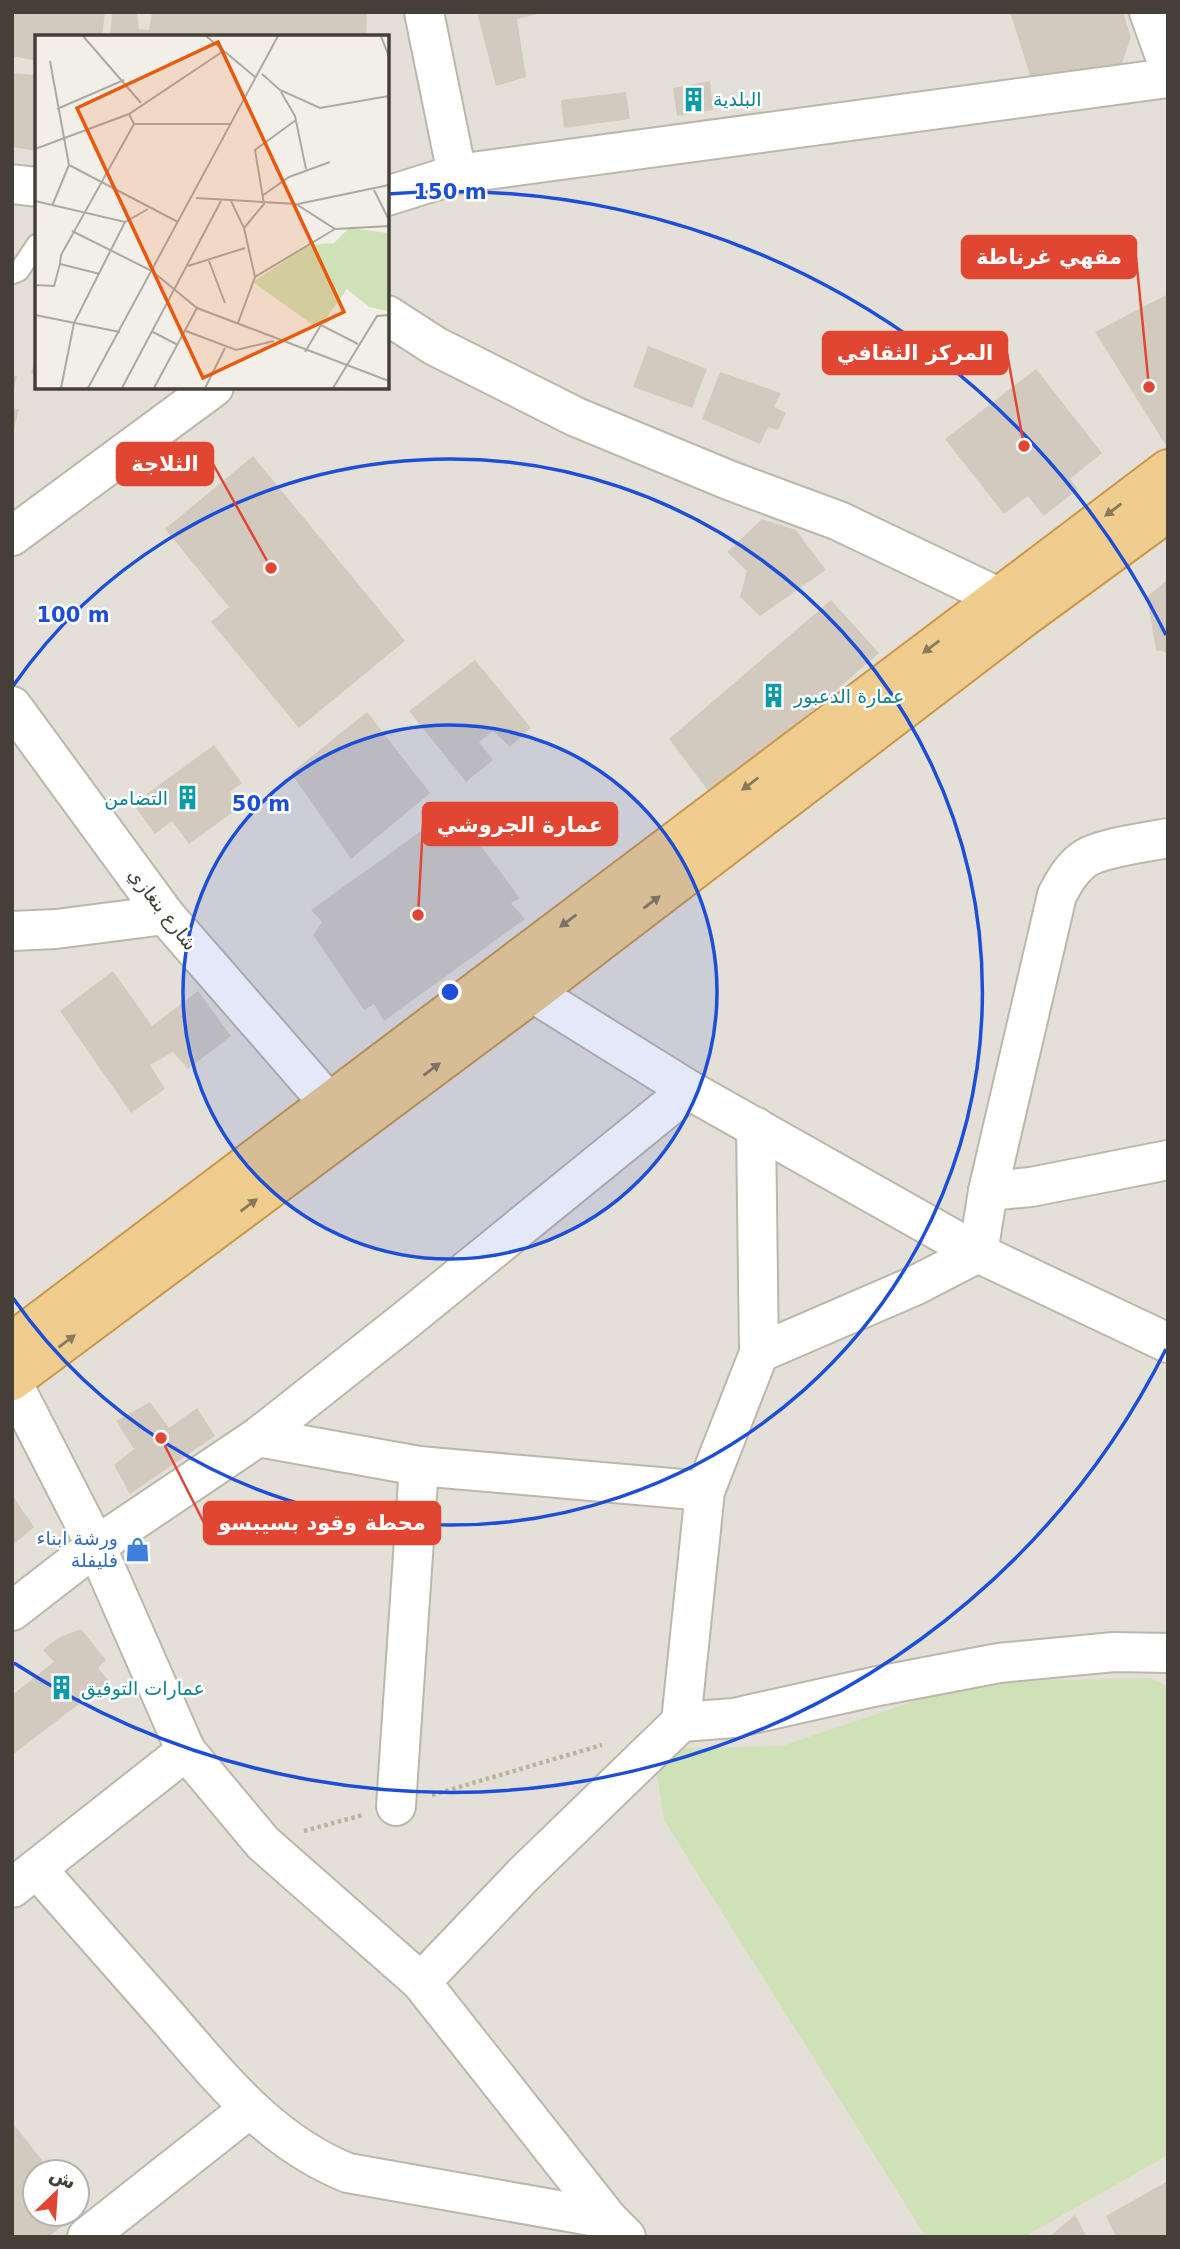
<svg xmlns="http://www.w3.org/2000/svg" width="1180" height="2249" font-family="'DejaVu Sans',Vazirmatn,sans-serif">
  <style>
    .residential { fill: #e5e0d7; fill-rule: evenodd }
    .green { fill: #cfe1b6 }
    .building { fill: #d2cabf }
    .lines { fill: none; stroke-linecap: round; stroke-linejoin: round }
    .service-casing { stroke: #bcb6ac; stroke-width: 23 }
    .minor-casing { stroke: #bcb6ac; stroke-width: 42 }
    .trunk-casing { stroke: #ca974a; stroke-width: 42 }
    .path { stroke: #bcb19f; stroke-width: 4.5; stroke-dasharray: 3.5 3.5; stroke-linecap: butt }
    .service { stroke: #fff; stroke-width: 19 }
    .minor { stroke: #fff; stroke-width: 38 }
    .trunk { stroke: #efcd8e; stroke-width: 38 }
    .oneway { fill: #89785a }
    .ring { fill: none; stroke: #1d4ed8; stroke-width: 3.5 }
    .labels { text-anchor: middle; stroke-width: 5; stroke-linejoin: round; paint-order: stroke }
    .culture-label { font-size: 19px; fill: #0d838f; stroke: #fff; text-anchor: start }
    .street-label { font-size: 19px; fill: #453f38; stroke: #fff }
    .shop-label { font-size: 19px; fill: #366cbe; stroke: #fff; text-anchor: end }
    .inset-road { fill: none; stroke: #ada9a2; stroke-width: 2 }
    .view { fill: #e8590c; fill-opacity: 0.15; stroke: #e8590c; stroke-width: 3.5 }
    .inset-edge { fill: none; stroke: #453f38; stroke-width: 3.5 }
    .centre { fill: #1d4ed8; stroke: #fff; stroke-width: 3.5 }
    .ring-label { font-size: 21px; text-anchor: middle; font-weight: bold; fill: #1d4ed8; stroke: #fff; stroke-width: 5; stroke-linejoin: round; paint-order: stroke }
    .leader { fill: none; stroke: #e04632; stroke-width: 2.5 }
    .callout-dot { fill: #e04632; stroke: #fff; stroke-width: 2.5 }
    .callout { fill: #e04632; stroke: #e04632; stroke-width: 2.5 }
    .callout-label { font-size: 21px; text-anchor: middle; font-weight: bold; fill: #fff }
  </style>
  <rect width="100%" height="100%" fill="#f2efe8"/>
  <path class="residential" d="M12 12H1168V2237H12ZM37 37H387V387H37ZM35 2172H77V2214H35Z"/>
  <polygon class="green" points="1151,1678 1168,1687 1168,2155 1024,2237 926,2237 664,1820 653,1749 782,1746 972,1682"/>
  <g class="building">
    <polygon points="12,12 105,12 102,37 37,37 37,61 12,56"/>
    <polygon points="112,12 137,12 139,29 149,30 152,12 223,12 223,14 367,12 366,37 110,37"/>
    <polygon points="477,12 545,12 517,19 526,77 496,86"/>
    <polygon points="1010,12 1123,12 1131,37 1122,63 1035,91"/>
    <polygon points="12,73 37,75 37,151 12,147"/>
    <polygon points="710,81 713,110 677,116 673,88"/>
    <polygon points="626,92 630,119 564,128 561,100"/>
    <polygon points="1168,294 1168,442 1165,444 1095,332"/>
    <polygon points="648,346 707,369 692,408 633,387"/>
    <polygon points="36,357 37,357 37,374 31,373"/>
    <polygon points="1036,369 1102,453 1070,479 1078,489 1044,516 1028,496 1004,514 945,439"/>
    <polygon points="720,372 781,393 774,407 786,413 778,430 768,427 760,444 702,419"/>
    <polygon points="12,375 17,376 13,393 12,393"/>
    <polygon points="12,408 19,409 13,433 12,433"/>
    <polygon points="253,456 405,641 299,728 211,622 229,607 165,529"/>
    <polygon points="762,519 796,530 826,570 760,616 740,597 747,571 727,552"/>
    <polygon points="1168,579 1168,653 1156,650 1147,597"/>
    <polygon points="831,600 879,653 713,797 669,739"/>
    <polygon points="475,660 531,728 510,747 493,731 479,742 493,760 466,782 409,711"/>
    <polygon points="367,712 430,793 351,859 291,773"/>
    <polygon points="214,745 242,783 230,792 240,807 189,844 172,821 155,834 133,804"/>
    <polygon points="445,814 454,828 464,823 520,898 511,903 525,919 384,1021 374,1004 364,1010 313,935 322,922 311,910"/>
    <polygon points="113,971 152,1026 198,991 231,1036 188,1069 173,1052 150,1065 165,1089 131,1113 60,1011"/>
    <polygon points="150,1402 169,1428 197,1408 215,1436 130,1494 114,1465 134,1449 116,1421"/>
    <polygon points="12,1495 34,1527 12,1546"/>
    <polygon points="81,1629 106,1660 98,1668 109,1681 12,1755 12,1695 54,1662 43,1650 58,1638"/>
    <polygon points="12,2122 51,2172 35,2172 35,2214 77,2214 77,2204 82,2211 48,2237 12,2237"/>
    <polygon points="1166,2182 1168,2237 1116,2237 1106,2216"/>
    <polygon points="1075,2215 1087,2237 1049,2237"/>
  </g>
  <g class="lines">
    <defs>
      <polyline id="service" points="12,274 19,271 37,244"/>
      <g id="minor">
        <polyline points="424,12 457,174"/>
        <polyline points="1149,12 1168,65"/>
        <polyline points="12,184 37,187"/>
        <polyline points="387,196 457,174 1168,78"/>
        <polyline points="387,315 435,346 576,417 731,481 839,521 998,597 1021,617"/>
        <polyline points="12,536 214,387"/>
        <polyline points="12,706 165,915 328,1102"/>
        <polyline points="12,931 56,929 165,915"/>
        <polyline points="533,993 689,1090 978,1253 1168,1343"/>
        <polyline points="988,1191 1031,1187 1168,1160"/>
        <path d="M759 1353 914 1286 978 1253 988 1191 1057 895C1064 882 1071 869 1083 860 1098 848 1148 842 1168 838"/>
        <polyline points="12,1382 96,1546 186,1751 263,1843 421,1982 608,2219 626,2237"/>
        <polyline points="258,1437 419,1466 705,1491"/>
        <polyline points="12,1611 96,1546 258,1437 406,1320 689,1090"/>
        <polyline points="681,1722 705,1491 759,1353 756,1127"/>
        <polyline points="396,1806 419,1466"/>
        <path d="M37 1869C79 1917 122 1965 164 2013 219 2076 268 2141 348 2173L608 2219"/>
        <polyline points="12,1888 186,1751"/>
        <polyline points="421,1982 523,1875 681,1722 734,1718 873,1687 999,1663 1114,1652 1168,1653"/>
        <polyline points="87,2237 249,2109"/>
      </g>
      <g id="trunk">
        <polyline points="12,1342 1168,469"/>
        <polyline points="12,1381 533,993 1023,618 1168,512"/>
      </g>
    </defs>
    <use href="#service" class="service-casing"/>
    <use href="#minor" class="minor-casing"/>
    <use href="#trunk" class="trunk-casing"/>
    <g class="path">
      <polyline points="432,1795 602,1745"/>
      <polyline points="304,1831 363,1815"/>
    </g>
    <use href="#service" class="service"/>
    <use href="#minor" class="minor"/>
    <use href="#trunk" class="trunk"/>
  </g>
  <defs><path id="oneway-solid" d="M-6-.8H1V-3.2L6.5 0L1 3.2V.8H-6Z" transform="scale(1.75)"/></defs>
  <g class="oneway">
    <use href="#oneway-solid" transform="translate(1113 510) rotate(143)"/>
    <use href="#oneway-solid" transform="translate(931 647) rotate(143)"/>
    <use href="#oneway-solid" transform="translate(750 784) rotate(143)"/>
    <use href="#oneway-solid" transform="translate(652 902) rotate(-37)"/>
    <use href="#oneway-solid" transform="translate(568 921) rotate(143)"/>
    <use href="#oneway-solid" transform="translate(432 1069) rotate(-37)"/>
    <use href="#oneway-solid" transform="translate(249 1205) rotate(-37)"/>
    <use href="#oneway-solid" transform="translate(67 1341) rotate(-37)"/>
  </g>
  <circle cx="450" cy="992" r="267" fill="#1d4ed8" fill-opacity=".12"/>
  <g class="ring">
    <circle cx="450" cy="992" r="267"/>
    <path d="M13 686A533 533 0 1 1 13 1298"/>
    <path d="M1166 1349A800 800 0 0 1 14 1663M387 194A800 800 0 0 1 1166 635"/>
  </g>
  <defs>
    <symbol id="building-bare" viewBox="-9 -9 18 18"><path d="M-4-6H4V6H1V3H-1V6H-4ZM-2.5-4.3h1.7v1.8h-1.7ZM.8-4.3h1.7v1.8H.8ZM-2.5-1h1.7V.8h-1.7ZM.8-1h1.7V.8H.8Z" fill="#0f9aa8" stroke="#fff" stroke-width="2.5" paint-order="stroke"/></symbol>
    <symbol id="shop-bare" viewBox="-9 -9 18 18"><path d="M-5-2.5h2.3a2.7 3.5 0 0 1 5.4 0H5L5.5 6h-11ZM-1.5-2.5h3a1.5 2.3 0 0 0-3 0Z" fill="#3f7fe0" stroke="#fff" stroke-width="2.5" paint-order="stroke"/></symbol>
  </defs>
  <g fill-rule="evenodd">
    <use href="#building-bare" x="676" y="82" width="35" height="35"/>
    <use href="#building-bare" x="756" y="678" width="35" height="35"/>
    <use href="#building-bare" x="170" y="780" width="35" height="35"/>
    <use href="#shop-bare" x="120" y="1532" width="35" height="35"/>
    <use href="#building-bare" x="44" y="1670" width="35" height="35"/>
  </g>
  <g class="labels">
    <g class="culture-label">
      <text x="713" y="106">البلدية</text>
      <text x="794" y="703">عمارة الدعبور</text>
      <text x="168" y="805" text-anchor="end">التضامن</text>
      <text x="81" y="1695">عمارات التوفيق</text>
    </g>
    <g class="street-label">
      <text transform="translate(163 909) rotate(52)" y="7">شارع بنغازي</text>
    </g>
    <g class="shop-label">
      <text x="118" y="1545">ورشة ابناء<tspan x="118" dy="22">فليفلة</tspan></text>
    </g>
  </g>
  <g transform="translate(35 35)">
    <rect width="354" height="354" fill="#f2efe8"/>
    <path d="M314 193 353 198V276L334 272 312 254 290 285 278 290 218 247 274 210 299 208Z" fill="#cfe1b6"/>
    <path class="inset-road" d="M48 1 106 68M171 1 220 42M346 1 354 22M15 26 34 130 143 187M227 39 245 55 285 73 354 61M246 57 260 81 271 134M22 74 89 45M99 89H195M0 114 94 79 187 17M339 155 354 185M227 161 254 142 295 127M161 163 261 169 300 194 354 191M0 166 90 187 113 174M196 166 209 193 220 242M263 169 354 150M17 171 34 130M209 193 229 169 220 115 261 85M37 196 117 236 162 273 354 346M174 226 190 268M153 231 210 213M65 239 25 229 26 220 99 89 94 79M0 250 19 251 25 229M0 280 85 297M203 288 220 242 300 194M151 296 201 315 239 306M118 297 143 310M270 317 286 290 323 309M26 353 39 288 90 187M53 353 243 1M87 353 186 166M119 353 162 273M170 353 190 313M298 353 342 281 354 280"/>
    <path class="view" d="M183 7 309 277 168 343 42 73Z"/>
    <rect width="354" height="354" class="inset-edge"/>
  </g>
  <circle cx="450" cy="992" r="10" class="centre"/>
  <g class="ring-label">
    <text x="450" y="199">150 m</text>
    <text x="73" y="622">100 m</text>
    <text x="261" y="811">50 m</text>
  </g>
  <path class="leader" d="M1149 387L1136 257M1024 446L1007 353M271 568L213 464M418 915L423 824M161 1438L204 1523"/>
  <g class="callout-dot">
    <circle cx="1149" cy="387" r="7"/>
    <circle cx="1024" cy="446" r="7"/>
    <circle cx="271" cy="568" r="7"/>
    <circle cx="418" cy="915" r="7"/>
    <circle cx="161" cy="1438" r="7"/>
  </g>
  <g class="callout">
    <rect x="962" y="236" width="174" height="42" rx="7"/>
    <rect x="823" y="332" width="184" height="42" rx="7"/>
    <rect x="117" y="443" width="96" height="42" rx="7"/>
    <rect x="423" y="803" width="194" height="42" rx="7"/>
    <rect x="204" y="1502" width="236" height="42" rx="7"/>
  </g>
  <g class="callout-label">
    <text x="1049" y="264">مقهي غرناطة</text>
    <text x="915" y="360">المركز الثقافي</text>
    <text x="165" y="471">الثلاجة</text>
    <text x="520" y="832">عمارة الجروشي</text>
    <text x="322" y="1530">محطة وقود بسيبسو</text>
  </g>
  <rect width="1180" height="2249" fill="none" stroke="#453f38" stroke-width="28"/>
  <g transform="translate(56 2193) rotate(25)"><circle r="33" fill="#ffffff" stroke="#b5b2af" stroke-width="2"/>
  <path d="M0-5L12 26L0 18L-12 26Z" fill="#e04632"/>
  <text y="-10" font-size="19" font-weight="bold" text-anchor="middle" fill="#453f38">ش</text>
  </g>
</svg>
